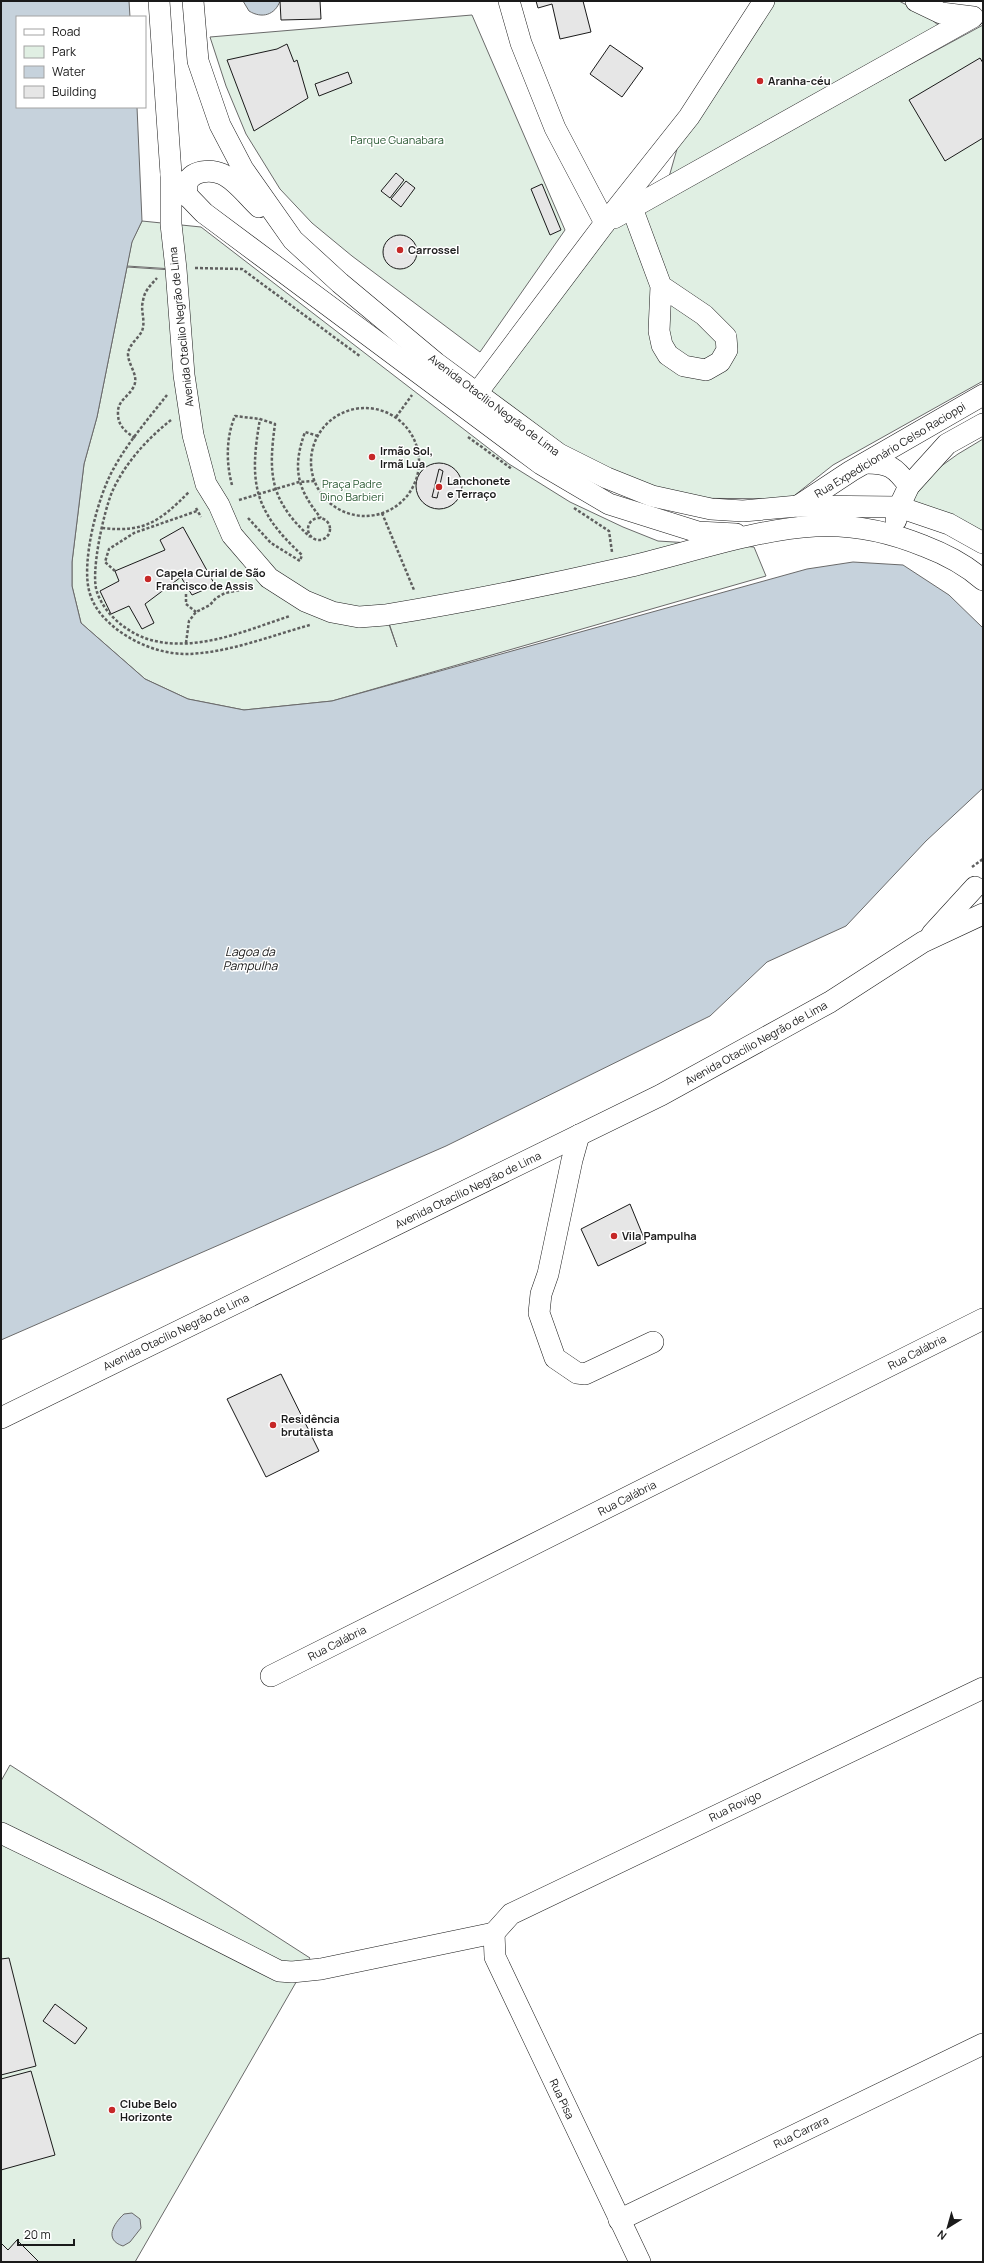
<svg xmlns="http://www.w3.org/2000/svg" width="984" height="2263" font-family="Manrope,sans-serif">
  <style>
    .green { fill: #e0efe3; stroke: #6a6a6a }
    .water { fill: #c6d2dc; stroke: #6a6a6a }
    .building { fill: #e6e6e6; stroke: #1a1a1a }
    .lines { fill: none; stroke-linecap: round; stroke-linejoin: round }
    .minor-casing { stroke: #1a1a1a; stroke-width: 22 }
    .path { stroke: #5f5f5f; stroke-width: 2.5; stroke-dasharray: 3 2; stroke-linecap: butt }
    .minor { stroke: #fff; stroke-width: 21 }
    .poi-dot { fill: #c62828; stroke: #fff; stroke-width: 1.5 }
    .labels { text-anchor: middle; stroke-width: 3; stroke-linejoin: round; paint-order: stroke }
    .poi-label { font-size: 11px; font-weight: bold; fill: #1a1a1a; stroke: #fff; text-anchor: start }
    .park-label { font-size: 11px; fill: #2b5a34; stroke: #fff }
    .street-label { font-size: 11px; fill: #1a1a1a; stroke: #fff }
    .water-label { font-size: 12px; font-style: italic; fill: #1a1a1a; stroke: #fff }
  </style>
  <rect width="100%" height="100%" fill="#fff"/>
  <g class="green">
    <polygon points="757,1 899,1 928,16 940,27 669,177 679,142"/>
    <polygon points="472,15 565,230 480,352 352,256 312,223 280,189 246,134 226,86 210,37"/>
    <polygon points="983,25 983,381 833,465 790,499 665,498 589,470 480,399 607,229"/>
    <path d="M142 221 201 227 509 464 570 502 623 527 658 541 754 547 766 576 332 701 244 710 188 699 145 679 81 623 72 586V562L84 464 97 417 127 267 172 270C183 379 183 524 286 590 300 599 315 609 331 613 348 618 369 615 386 616L397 647 386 614 333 610 306 600 271 577 235 534 222 505 208 483 196 435 173 269 127 266 132 241Z"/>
    <polygon points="983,439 983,549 901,506 912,487 958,454"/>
    <polygon points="10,1765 310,1958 135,2262 1,2262 1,1781"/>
  </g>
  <g class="water">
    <polygon points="1,1 129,1 130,17 17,17 17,107 137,107 142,221 132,242 97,417 84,464 72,562 72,586 81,623 145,679 188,699 244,710 332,701 807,569 853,562 903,565 949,595 983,628 983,788 926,841 846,926 767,962 710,1016 446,1146 1,1340"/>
    <path d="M243 1H280C275 15 262 19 249 11Z"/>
    <path d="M132 2213 140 2219 141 2228 130 2242 123 2246C104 2240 113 2224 124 2214Z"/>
  </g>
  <g class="building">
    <polygon points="280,1 320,1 321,19 281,20"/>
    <polygon points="536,1 583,1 591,32 560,39 552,4 538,8"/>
    <polygon points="287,44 294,62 297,60 308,98 254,131 227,60 277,49"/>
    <polygon points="610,45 643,68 622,97 590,74"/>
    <polygon points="980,58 983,63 983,138 945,161 909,100"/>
    <polygon points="348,72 352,83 319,96 315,84"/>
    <polygon points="396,173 404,180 390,198 381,191"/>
    <polygon points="406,181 415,188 401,207 391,199"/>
    <polygon points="542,184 561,230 550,235 531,189"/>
    <circle cx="400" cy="252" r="17"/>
    <circle cx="439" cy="486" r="23"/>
    <polygon points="439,469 443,471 437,498 432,497"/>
    <polygon points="183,527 215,585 192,595 181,577 145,604 154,623 142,629 129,606 111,614 100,591 119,581 115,571 165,550 160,540"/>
    <polygon points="630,1204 646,1243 598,1266 581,1229"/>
    <polygon points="281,1374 319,1451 266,1477 227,1399"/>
    <polygon points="9,1958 36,2066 1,2075 1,1959"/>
    <polygon points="55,2004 87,2028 75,2044 43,2021"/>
    <polygon points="31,2071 55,2155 1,2170 1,2079"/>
    <polygon points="17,2240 39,2262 1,2262 1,2243 8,2250"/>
  </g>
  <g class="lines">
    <defs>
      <g id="minor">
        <polyline points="159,1 171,174 178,186 204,213 541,464 609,504 698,532 736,534"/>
        <polyline points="193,1 198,61 220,125 243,169 293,240 340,283 436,363 559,454 607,478 652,496 711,509 743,511 798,506 899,507 949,524 983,543"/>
        <polyline points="509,1 521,43 555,128 605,223"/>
        <path d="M171 174V224L176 269 184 375 193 435 206 484 219 505 232 535 269 578 305 601 332 612 359 617 385 615C464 602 544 586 623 568 685 554 751 530 815 526 852 524 890 532 924 546 945 554 966 565 983 580"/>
        <path d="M187 196C187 192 186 187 187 184 191 170 211 169 222 174 236 180 248 197 259 207"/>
        <polyline points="632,208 661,286 659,331 662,345 668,355 684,366 706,370 720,362 727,350 726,337 704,315 661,286"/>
        <polyline points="614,218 973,17 941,13 916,1"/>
        <polyline points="477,393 605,223 689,117 764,1"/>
        <path d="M866 463C889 463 895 467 909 486"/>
        <polyline points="798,506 851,471 983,395"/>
        <polyline points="896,520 899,507 909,486 947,444 983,424"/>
        <polyline points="932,934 975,887"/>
        <polyline points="579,1135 572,1160 548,1274 541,1294 539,1313 555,1358 577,1373 585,1374 653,1342"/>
        <polyline points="1,1418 661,1095 830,1002 923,942 983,914"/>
        <polyline points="271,1676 983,1319"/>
        <polyline points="1,1833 155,1908 279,1971 292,1972 321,1969 494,1933"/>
        <polyline points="494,1933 511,1914 983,1688"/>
        <polyline points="494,1933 495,1957 640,2262"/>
        <polyline points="619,2220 983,2044"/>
      </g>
    </defs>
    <use href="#minor" class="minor-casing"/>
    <g class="path">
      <polyline points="195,268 242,269 361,357"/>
      <path d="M167 395C149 418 128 442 114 468 98 495 80 564 90 594 95 610 106 621 119 631 139 645 162 654 187 654 228 653 270 636 310 625"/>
      <circle cx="365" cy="462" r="54"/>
      <polyline points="396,417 412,395"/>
      <path d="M171 420C147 439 125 463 112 492 104 511 90 573 97 592 105 616 131 636 155 641 201 651 247 630 290 616"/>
      <path d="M318 436 305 432C292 468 297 489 321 518"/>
      <polyline points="468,437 512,469"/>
      <path d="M135 438C126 432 118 426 118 414 117 400 129 397 134 386 139 375 128 365 128 354 129 344 138 339 142 331 146 320 140 311 143 301 144 291 151 285 157 278"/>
      <path d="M232 485C226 463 226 437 235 416L260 419 275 424C268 475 270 500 310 537"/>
      <polyline points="239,500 299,482 315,481"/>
      <polyline points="196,508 201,517"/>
      <polyline points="574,508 609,531 612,552"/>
      <polyline points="382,513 414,590"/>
      <circle cx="319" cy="529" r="11"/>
      <path d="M248 518 271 543 300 561 302 555C253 510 249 482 260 419"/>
      <path d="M102 528C145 533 160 521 189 492"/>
      <polyline points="115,571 105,562 109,549 134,533 197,511"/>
      <polyline points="186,594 186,604 196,612"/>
      <polyline points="186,643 189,621 196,612 210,605 216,598 225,593 251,588"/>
      <polyline points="972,867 983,859"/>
    </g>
    <use href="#minor" class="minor"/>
  </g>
  <g class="poi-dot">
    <circle cx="760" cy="81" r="4"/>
    <circle cx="400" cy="250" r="4"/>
    <circle cx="372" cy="457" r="4"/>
    <circle cx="439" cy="487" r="4"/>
    <circle cx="148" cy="579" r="4"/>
    <circle cx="614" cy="1236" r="4"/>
    <circle cx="273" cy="1425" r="4"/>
    <circle cx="112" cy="2110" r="4"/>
  </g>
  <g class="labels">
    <g class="poi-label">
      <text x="768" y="85">Aranha-céu</text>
      <text x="408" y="254">Carrossel</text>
      <text x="380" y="455">Irmão Sol,<tspan x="380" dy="13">Irmã Lua</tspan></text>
      <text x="447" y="485">Lanchonete<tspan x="447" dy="13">e Terraço</tspan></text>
      <text x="156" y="577">Capela Curial de São<tspan x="156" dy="13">Francisco de Assis</tspan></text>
      <text x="622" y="1240">Vila Pampulha</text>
      <text x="281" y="1423">Residência<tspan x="281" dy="13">brutalista</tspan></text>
      <text x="120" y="2108">Clube Belo<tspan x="120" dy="13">Horizonte</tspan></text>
    </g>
    <g class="park-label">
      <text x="397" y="144">Parque Guanabara</text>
      <text x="352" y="488">Praça Padre<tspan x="352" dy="13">Dino Barbieri</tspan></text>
    </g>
    <g class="street-label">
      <text transform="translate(181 327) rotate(-96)" y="4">Avenida Otacílio Negrão de Lima</text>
      <text transform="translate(494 405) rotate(37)" y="4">Avenida Otacílio Negrão de Lima</text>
      <text transform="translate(890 450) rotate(-31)" y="4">Rua Expedicionário Celso Racioppi</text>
      <text transform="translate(756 1043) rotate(-29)" y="4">Avenida Otacílio Negrão de Lima</text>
      <text transform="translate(468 1190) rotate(-26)" y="4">Avenida Otacílio Negrão de Lima</text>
      <text transform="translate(176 1332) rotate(-26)" y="4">Avenida Otacílio Negrão de Lima</text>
      <text transform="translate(917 1352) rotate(-27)" y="4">Rua Calábria</text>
      <text transform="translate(627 1498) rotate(-27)" y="4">Rua Calábria</text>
      <text transform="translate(337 1643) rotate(-27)" y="4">Rua Calábria</text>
      <text transform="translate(735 1806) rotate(-26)" y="4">Rua Rovigo</text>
      <text transform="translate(562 2099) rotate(65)" y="4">Rua Pisa</text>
      <text transform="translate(801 2132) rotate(-26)" y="4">Rua Carrara</text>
    </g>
    <g class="water-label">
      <text x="250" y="956">Lagoa da<tspan x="250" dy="14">Pampulha</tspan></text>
    </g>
  </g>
  <rect width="984" height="2263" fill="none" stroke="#1a1a1a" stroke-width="4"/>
  <rect x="16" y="16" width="130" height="92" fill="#ffffff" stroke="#a3a3a3"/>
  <rect x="24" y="29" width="20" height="6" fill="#ffffff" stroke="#a3a3a3"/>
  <text x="52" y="36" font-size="12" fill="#1a1a1a">Road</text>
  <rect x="24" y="46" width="20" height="12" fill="#e0efe3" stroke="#a3a3a3"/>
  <text x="52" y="56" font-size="12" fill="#1a1a1a">Park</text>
  <rect x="24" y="66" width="20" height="12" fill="#c6d2dc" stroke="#a3a3a3"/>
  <text x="52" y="76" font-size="12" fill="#1a1a1a">Water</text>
  <rect x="24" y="86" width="20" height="12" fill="#e6e6e6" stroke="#a3a3a3"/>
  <text x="52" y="96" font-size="12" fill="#1a1a1a">Building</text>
  <g transform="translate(948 2227) rotate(217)" stroke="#ffffff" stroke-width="3" paint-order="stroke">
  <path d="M0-3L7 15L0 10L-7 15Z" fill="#1a1a1a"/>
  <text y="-6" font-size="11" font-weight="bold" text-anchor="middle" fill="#1a1a1a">N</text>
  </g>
  <path d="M18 2239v6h56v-6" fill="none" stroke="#1a1a1a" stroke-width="2"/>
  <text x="24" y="2239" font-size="12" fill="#1a1a1a" stroke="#ffffff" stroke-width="3" paint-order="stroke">20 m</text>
</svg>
